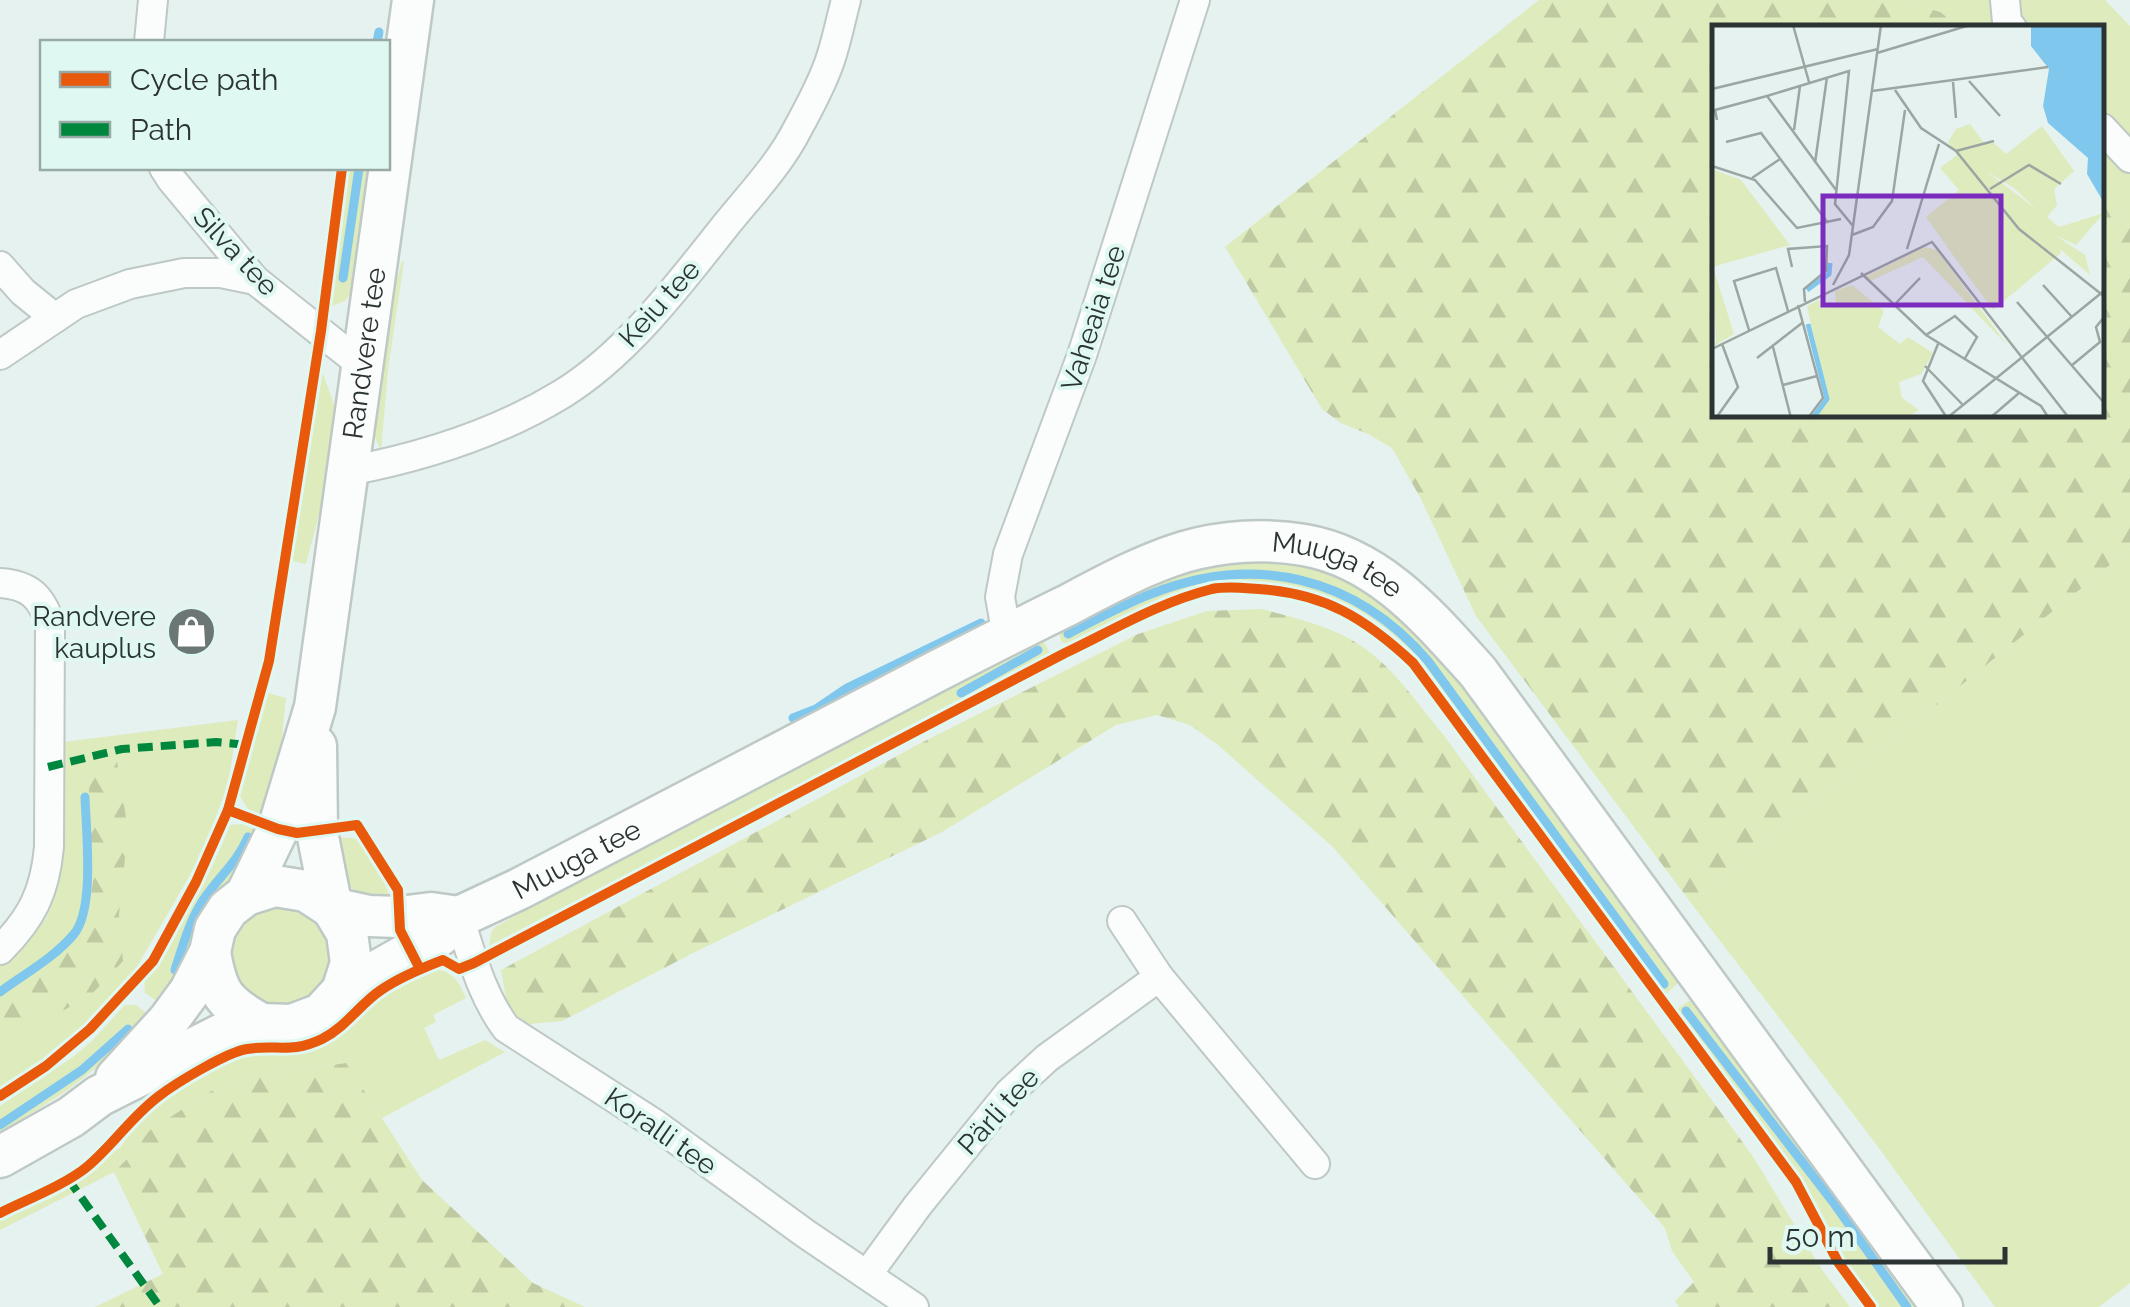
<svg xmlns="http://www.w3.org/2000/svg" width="2130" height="1307" font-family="Raleway,sans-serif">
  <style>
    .grass { fill: #deebbc }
    .forest { fill: url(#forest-firs) }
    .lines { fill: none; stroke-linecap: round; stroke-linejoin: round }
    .stream { stroke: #80c7ee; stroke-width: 9 }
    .street-casing { stroke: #bec8c5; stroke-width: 32 }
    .secondary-casing { stroke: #bec8c5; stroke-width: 45 }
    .street { stroke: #fbfdfd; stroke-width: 28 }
    .secondary { stroke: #fbfdfd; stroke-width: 40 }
    .quiet { stroke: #00873e; stroke-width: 8; stroke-dasharray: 15 8; stroke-linecap: butt }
    .cycleway-casing { stroke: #e0f8f2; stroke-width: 16 }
    .cycleway { stroke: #e8590c; stroke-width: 10 }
    .labels { text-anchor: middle; stroke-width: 8; stroke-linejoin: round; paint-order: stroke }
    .street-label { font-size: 28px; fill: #2b3432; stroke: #e0f8f2 }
    .poi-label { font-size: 28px; fill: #2b3432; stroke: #e0f8f2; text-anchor: end }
    .inset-river { fill: none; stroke: #80c7ee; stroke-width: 5 }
    .inset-road { fill: none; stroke: #9ba6a3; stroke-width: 2.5 }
    .view { fill: #7b2cbf; fill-opacity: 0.15; stroke: #7b2cbf; stroke-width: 5 }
    .inset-edge { fill: none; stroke: #2b3432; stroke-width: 5 }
  </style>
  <defs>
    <pattern id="forest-firs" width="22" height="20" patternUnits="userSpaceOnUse" patternTransform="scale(2.5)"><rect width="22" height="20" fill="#deebbc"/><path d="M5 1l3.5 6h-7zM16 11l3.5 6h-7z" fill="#bfcaa2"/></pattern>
  </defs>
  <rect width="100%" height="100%" fill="#e6f2ef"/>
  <g class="grass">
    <polygon points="1899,0 2105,0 2130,26 2130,228 2103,191 2102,28 1961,27 1940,12"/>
    <polygon points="349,168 368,168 351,293 345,301 332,306 330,303"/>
    <polygon points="402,261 404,261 388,370 381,450 371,429 387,316"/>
    <polygon points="323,374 335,407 328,480 306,564 292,561 319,376"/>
    <polygon points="2130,549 2130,1283 2099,1307 1995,1307 1870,1136 1691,903"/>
    <path d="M1257 560 1295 563 1330 573 1363 588 1402 617 1473 695 1680 981 1666 994 1430 675C1418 662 1407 647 1394 635 1338 586 1254 569 1184 590 1145 602 1109 624 1073 642L1063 643 1060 638 1059 627 1172 574 1223 562Z"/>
    <polygon points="1042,639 1050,653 1001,681 489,946 491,933 495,927 629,855 773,773"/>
    <polygon points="268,693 286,698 279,765 264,817 249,811 240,796"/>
    <path d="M238 720 228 784 202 854 135 970 106 1004 74 1034 39 1063 0 1088V966C15 952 32 938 44 921 68 888 62 785 63 742Z"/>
    <path d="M243 824 260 832 237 875 219 890 204 908 195 928 186 957 161 1004 145 993 144 980C178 932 209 880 230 825Z"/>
    <path d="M332 837C340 838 350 837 357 839 372 845 390 885 389 902L363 897 347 884Z"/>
    <circle cx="280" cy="956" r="49"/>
    <path d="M434 969C453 971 459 982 466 998L433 1015 436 1022 424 1028 439 1060 485 1040 505 1052 382 1118 345 1063 267 1074 211 1091 150 1130 126 1160 114 1172 0 1230V1218L120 1148 138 1121 160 1101 215 1068 238 1057 261 1053 290 1054 307 1051 323 1045 341 1033 385 994Z"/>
    <polygon points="1693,998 1927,1307 1877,1307 1853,1272 1792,1167 1677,1009"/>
    <polygon points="125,1005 136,1005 150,1016 105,1061 65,1092 0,1133 0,1106 73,1057 92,1041"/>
  </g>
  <g class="forest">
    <polygon points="1539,0 1899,0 1940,12 1961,27 1715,28 1715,415 2102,415 2103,191 2130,228 2130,549 1691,903 1476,616 1420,497 1392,448 1368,434 1341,423 1322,409 1225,247"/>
    <path d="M1262 609C1294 618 1332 626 1360 645 1393 667 1417 703 1442 733L1752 1155 1820 1267 1850 1307H1679L1675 1301 1694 1282 1672 1251 1665 1228 1333 847 1218 745 1190 725 1157 715 1116 725 942 832 697 951 562 1021 529 1024 508 1010 501 970 919 744 1138 634 1207 611Z"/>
    <polygon points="117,761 128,830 119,914 123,961 90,996 62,1011 0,1030 0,998 80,936 87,917 93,882 88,813 90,768"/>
    <polygon points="346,1063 422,1180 533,1283 585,1307 95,1307 163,1274 114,1172 126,1160 150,1130 211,1091 267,1074"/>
  </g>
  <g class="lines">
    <g class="stream">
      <polyline points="377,42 379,32"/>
      <polyline points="343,278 359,168"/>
      <path d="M1068 634C1095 620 1122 605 1151 594 1254 553 1355 576 1428 661L1664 984"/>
      <polyline points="961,693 1038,650"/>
      <polyline points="793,718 816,709 847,688 981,623"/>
      <path d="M175 970C183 945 190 918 206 896 220 876 238 861 248 837"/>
      <path d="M0 992C24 974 54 958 74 934 95 909 86 831 85 797"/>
      <polyline points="1686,1011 1833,1202 1907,1307"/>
      <polyline points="0,1125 82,1070 128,1029"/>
    </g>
    <defs>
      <g id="street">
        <polyline points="2005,0 2007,22 2012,28"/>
        <polyline points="149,42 153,0"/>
        <polyline points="2102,128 2130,158"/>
        <polyline points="164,168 171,179 255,280 362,365"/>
        <polyline points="0,266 23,292 55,318"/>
        <polyline points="0,355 76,304 130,284 184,273 221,273 255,280"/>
        <path d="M349 471C422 457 498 433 562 394 627 354 679 284 726 225 751 194 780 164 798 128 809 108 820 87 828 66 836 45 840 22 846 0"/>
        <path d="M0 583C29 585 41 596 50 623L49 847C45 892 32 918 0 950"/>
        <polyline points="1007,636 1000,597 1008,554 1082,355 1195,0"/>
        <path d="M459 917C472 956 481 994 506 1028L655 1124 806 1234 914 1307"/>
        <polyline points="1122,921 1159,977 1315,1164"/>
        <polyline points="867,1275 918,1205 1009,1093 1047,1058 1159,977"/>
      </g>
      <g id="secondary">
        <path id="s1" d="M246 895 278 829 315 707 413 0"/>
        <path d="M210 952C217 994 224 1003 261 1024"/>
        <path id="s2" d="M342 991 439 936 459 917 519 889C659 816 798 744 937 671 980 649 1023 627 1066 606 1104 586 1142 565 1184 552 1222 541 1265 538 1304 545 1380 558 1429 618 1478 672L1942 1307"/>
        <polyline points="116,1078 168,1021 190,991 210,952 215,929 228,909 246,895 275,886 306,891 332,908 369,916 399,917 431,913 459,917"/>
        <polyline points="0,1157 71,1117 99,1096 222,1034 261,1024 292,1025 321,1014 342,991 351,963 347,933 332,908 317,832 316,746"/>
      </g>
    </defs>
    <use href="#street" class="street-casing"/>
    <use href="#secondary" class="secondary-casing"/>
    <use href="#street" class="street"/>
    <use href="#secondary" class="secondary"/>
    <g class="quiet">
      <polyline points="48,767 122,749 216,742 246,745"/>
      <polyline points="68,1179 160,1307"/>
    </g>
    <defs>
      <g id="cycleway">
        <polyline points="228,810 278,829 297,833 357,825 398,890 400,930 420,969"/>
        <polyline points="0,1096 46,1066 90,1029 153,961 196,882 228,810 269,661 321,331 342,168"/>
        <path d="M0 1213C26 1200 67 1184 88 1166 114 1144 131 1117 159 1096 176 1083 227 1052 247 1049 276 1044 291 1054 322 1039 346 1027 360 1004 381 990 400 977 422 968 443 960L459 969 474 963 1065 653C1113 630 1160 602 1212 589 1227 586 1243 588 1258 589 1324 593 1365 618 1413 663L1796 1182 1838 1262 1871 1307"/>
      </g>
    </defs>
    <use href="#cycleway" class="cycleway-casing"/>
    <use href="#cycleway" class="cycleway"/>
  </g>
  <defs>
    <symbol id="shop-disc" viewBox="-11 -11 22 22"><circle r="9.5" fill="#6c7674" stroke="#e0f8f2"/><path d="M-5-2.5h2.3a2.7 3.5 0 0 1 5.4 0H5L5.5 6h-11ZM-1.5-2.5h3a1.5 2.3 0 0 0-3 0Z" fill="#fff"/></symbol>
  </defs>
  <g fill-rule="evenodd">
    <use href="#shop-disc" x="164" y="604" width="55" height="55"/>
  </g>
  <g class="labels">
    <g class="street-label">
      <text transform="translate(236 251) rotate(47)" y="10">Silva tee</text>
      <text transform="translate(659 303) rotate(-48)" y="10">Keiu tee</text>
      <text transform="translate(1093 318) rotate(-72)" y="10">Vaheaia tee</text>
      <text dy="10" stroke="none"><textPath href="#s1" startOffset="558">Randvere tee</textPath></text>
      <text dy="10" stroke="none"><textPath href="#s2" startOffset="1110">Muuga tee</textPath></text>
      <text dy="10" stroke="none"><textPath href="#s2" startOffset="270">Muuga tee</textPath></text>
      <text transform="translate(998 1111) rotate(-48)" y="10">Pärli tee</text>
      <text transform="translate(661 1131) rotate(35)" y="10">Koralli tee</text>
    </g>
    <g class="poi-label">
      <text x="156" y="626">Randvere<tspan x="156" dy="32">kauplus</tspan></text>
    </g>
  </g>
  <g transform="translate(1712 25)">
    <rect width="392" height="392" fill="#e6f2ef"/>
    <path d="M258 99 273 119 282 118 294 129 330 101 362 146 342 164 345 180 335 192 347 202 392 188 364 220 343 210 349 228 281 285 253 247 301 207 279 176 247 165 228 143 245 130 236 117 244 104ZM274 146 302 163 324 184H300ZM1 242 22 309 0 322 4 318Z" fill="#deebbc" fill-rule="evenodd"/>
    <path d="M0 144 29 155 78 220 0 242ZM274 146 324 184 327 196 317 197 300 184 269 151ZM247 165 279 176 302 207 253 247 214 192ZM343 210 373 230 378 250 334 212ZM212 222 225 225 295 320 211 232 158 256 153 252ZM140 260 172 286 166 302 188 319 196 312 221 328 209 349 187 357 190 373 207 385 196 392H100L116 374 95 281 107 275 111 284 124 278 123 266Z" fill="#deebbc"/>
    <path d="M319 0H392V178L375 149 376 133 336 98 331 81 337 44 319 21Z" fill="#80c7ee"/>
    <path class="inset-river" d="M95 265 117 249 118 238M96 299 115 374 101 393"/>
    <path class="inset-road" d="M81 0 97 57M165 28 258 0M257 56 288 91M241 57 244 93M0 64 166 24M183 65 209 103 244 126 307 204 393 272M160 66 336 42M5 95 3 85 55 71M82 105 88 61M14 117 49 108 116 198M244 126 282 116M103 138 115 52M0 141 43 155 85 203 129 194M40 153 68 134M278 164 317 140 349 159M124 165 55 71 137 46 123 179 141 201M140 210 161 202 180 176 193 85M195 224 227 119M80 242 76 224 115 221 114 246 92 264 93 277M149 248 214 310 329 381 336 392M121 260 137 230 169 0M331 260 360 292M305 277 393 379M184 278 208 253M86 280 111 373 96 393M37 305 22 256 64 243 76 286M214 310 243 291 265 312 252 335M226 319 211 356 235 393M61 322 79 393M0 324 220 217 357 393M45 333 90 298M213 341 251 380M359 341 388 317 384 302 393 291M71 360 105 351M4 393 26 362 10 319M235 393 393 265M278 393 307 368"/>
    <path class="view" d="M111 171H289V280H111Z"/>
    <rect width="392" height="392" class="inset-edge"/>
  </g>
  <rect x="40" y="40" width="350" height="130" fill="#e0f8f2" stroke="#98aaa5" stroke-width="2.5"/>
  <rect x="60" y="72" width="50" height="15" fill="#e8590c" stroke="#98aaa5" stroke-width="2.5"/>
  <text x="130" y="90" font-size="30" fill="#2b3432">Cycle path</text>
  <rect x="60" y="122" width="50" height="15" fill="#00873e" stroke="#98aaa5" stroke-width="2.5"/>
  <text x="130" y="140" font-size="30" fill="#2b3432">Path</text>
  <path d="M1770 1247v15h235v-15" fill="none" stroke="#2b3432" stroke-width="5"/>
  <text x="1785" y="1247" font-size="30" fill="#2b3432" stroke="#e0f8f2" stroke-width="8" paint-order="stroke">50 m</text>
</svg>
